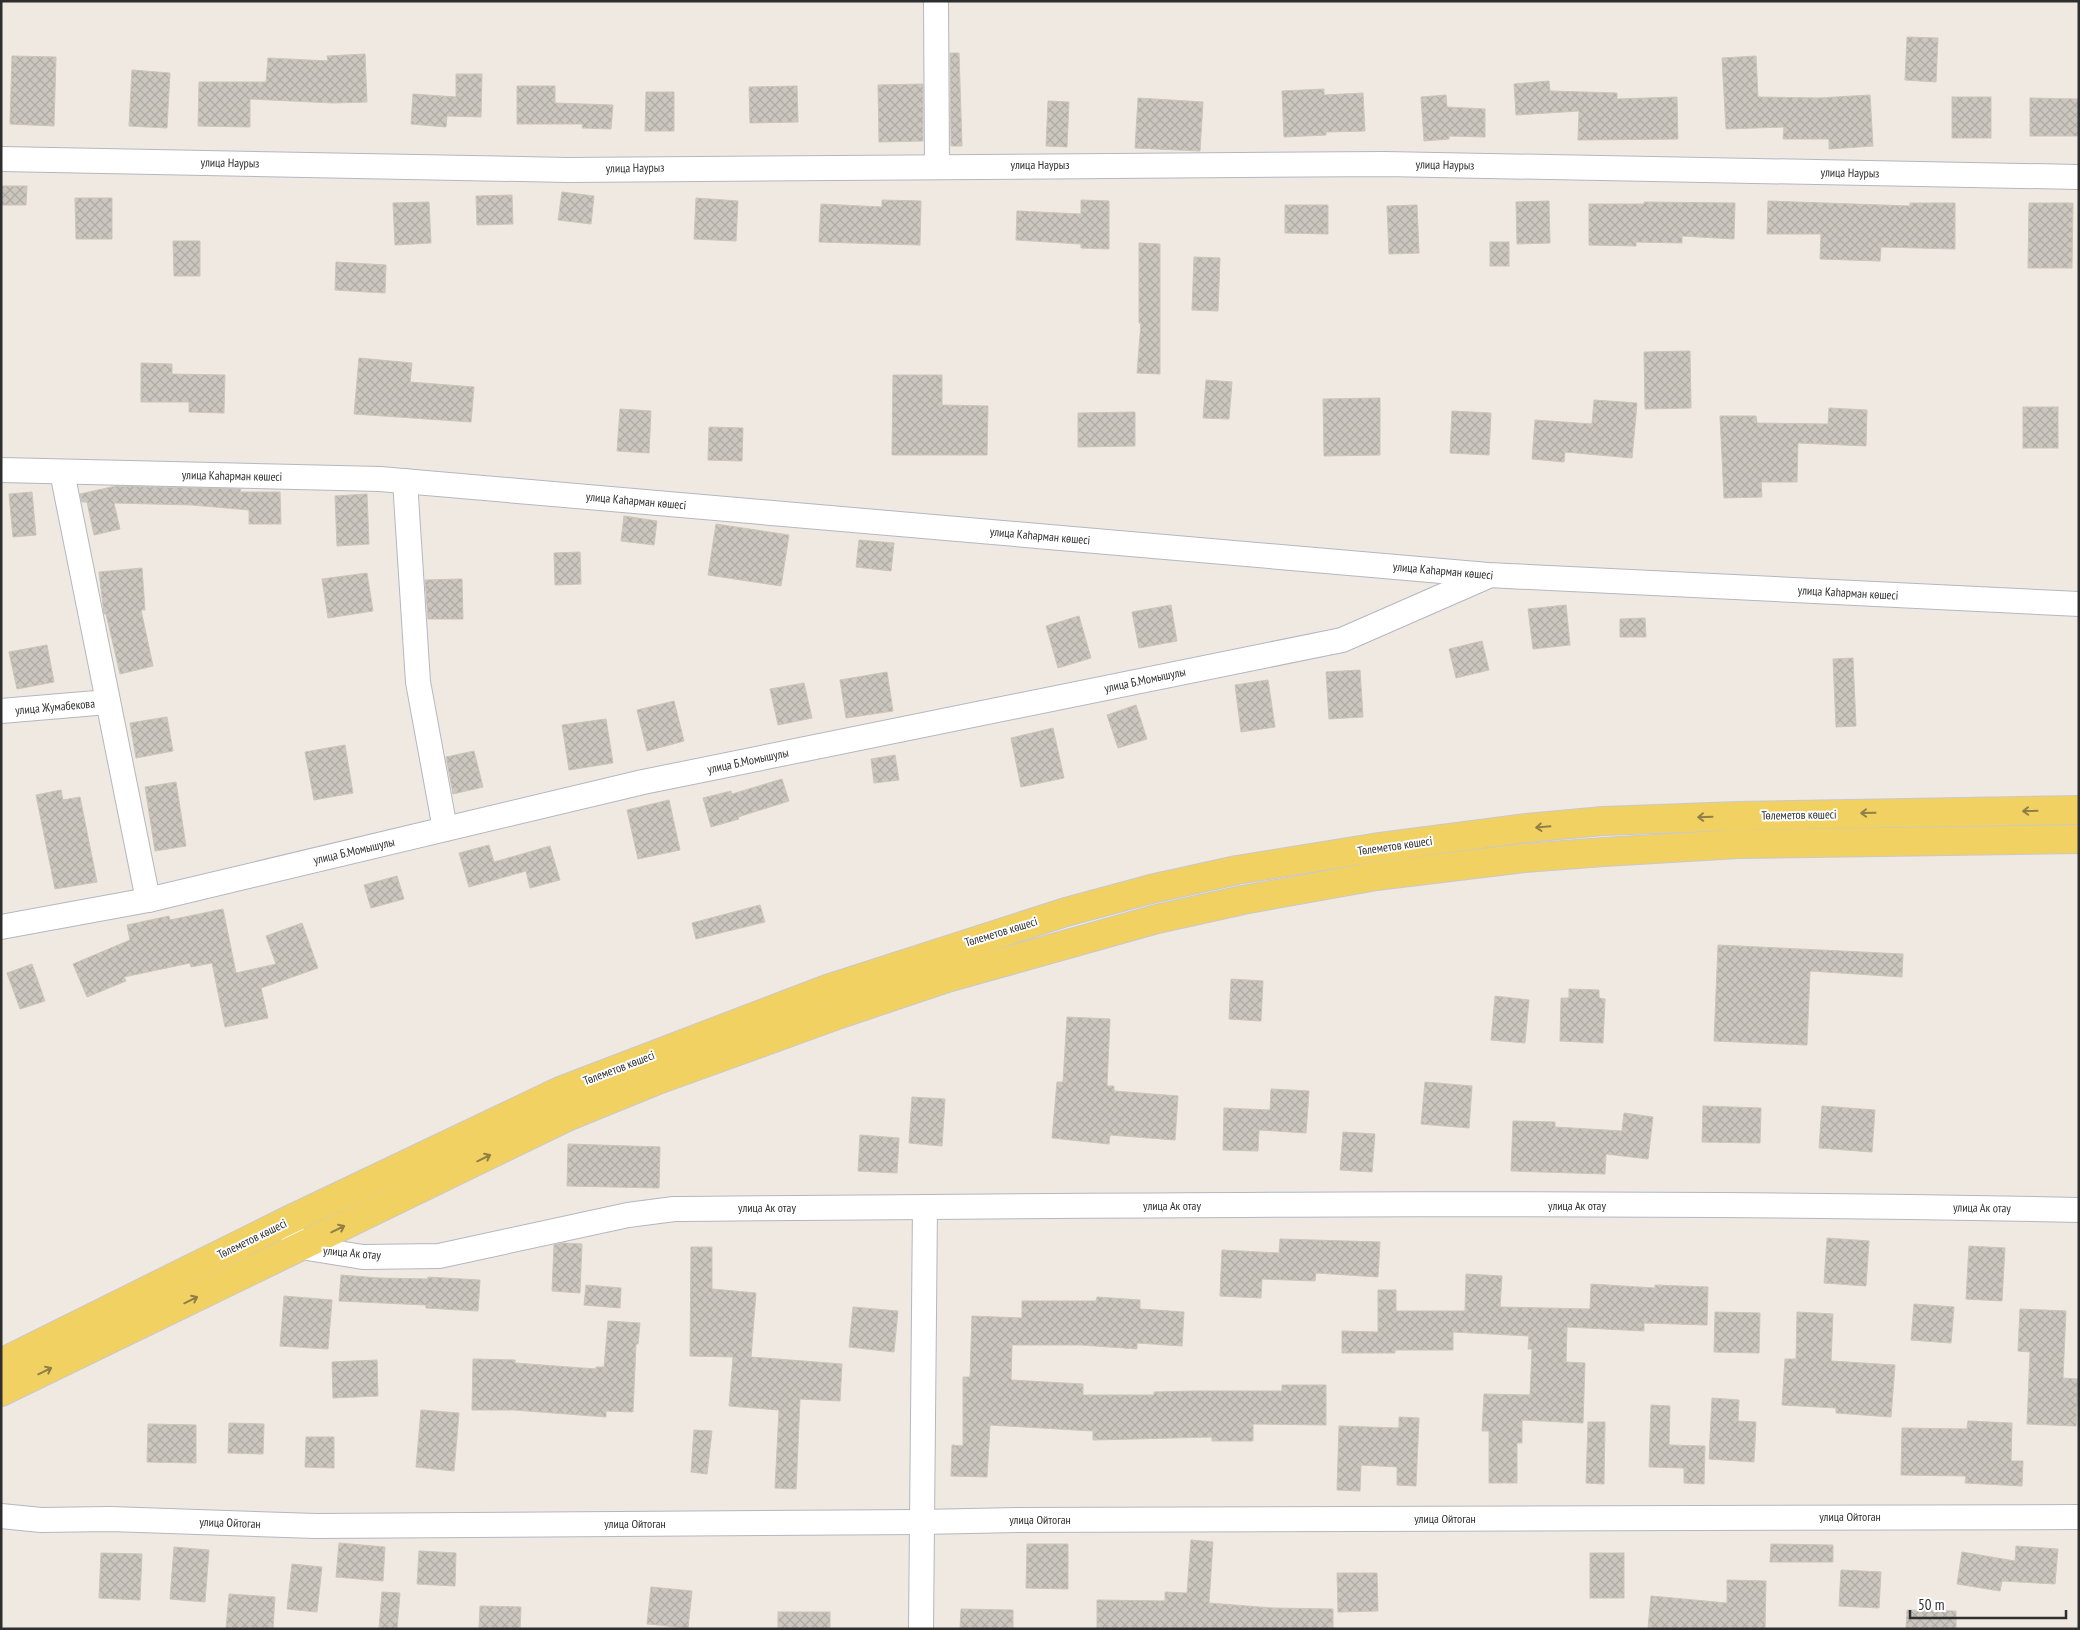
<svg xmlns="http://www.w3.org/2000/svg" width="2080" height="1630" font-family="'PT Sans Narrow',sans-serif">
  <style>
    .building { fill: url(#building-cross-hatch); stroke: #cbc5ba }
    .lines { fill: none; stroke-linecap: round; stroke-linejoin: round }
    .minor-casing { stroke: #b4b7c1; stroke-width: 26 }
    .primary-casing { stroke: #c9c9c9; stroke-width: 30 }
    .minor { stroke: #fff; stroke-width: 24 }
    .primary { stroke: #f2d163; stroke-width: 28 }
    .oneway { stroke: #908048 }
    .labels { text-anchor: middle; stroke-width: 4; stroke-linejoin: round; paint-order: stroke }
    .street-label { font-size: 12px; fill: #2e2e2e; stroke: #fff }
  </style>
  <defs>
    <pattern id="building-cross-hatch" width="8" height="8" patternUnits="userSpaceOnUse" patternTransform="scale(1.25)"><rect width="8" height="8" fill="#cbc7bf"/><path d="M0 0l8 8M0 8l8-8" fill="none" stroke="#afaba4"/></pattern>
  </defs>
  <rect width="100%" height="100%" fill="#efe9e1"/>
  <g class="building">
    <polygon points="1907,37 1938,38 1936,82 1905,80"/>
    <polygon points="950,53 959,53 962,146 951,146"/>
    <polygon points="365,54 367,102 333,103 250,99 250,127 198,126 199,82 266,82 268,58 328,61 327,56"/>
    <polygon points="12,56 56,57 54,126 10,124"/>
    <polygon points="1756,56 1758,97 1819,98 1870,95 1873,146 1829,149 1829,139 1783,139 1784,127 1726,129 1722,58"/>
    <polygon points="132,70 170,73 167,128 129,126"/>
    <polygon points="456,74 482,74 481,117 447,116 446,127 411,124 413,94 456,97"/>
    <polygon points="1549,81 1550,91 1617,93 1617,99 1677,97 1678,139 1578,140 1579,111 1516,115 1514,84"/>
    <polygon points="923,84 923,141 879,142 878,85"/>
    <polygon points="517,86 555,86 555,103 613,105 611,129 582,128 583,124 517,124"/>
    <polygon points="797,86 798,122 750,123 749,87"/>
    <polygon points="1324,89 1324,95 1363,93 1365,131 1326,132 1326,135 1284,137 1282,91"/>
    <polygon points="646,92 674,92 674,131 645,131"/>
    <polygon points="1446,95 1447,107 1485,109 1485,137 1449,136 1449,139 1424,141 1421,97"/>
    <rect x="1952" y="97" width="39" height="41"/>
    <polygon points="1138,98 1203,102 1200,151 1135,148"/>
    <polygon points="2030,98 2079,99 2079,136 2030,136"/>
    <polygon points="1048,101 1069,102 1067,147 1046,146"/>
    <polygon points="1,186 27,186 26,205 1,205"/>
    <polygon points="562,192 594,196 591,224 558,220"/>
    <polygon points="512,195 513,224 477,225 476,196"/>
    <polygon points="75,198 112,198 112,239 76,239"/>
    <polygon points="696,198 738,201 736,241 694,239"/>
    <polygon points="882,200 921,201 920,245 819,242 821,204 882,207"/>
    <polygon points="1081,200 1109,201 1109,249 1081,248 1081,244 1016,240 1017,211 1081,214"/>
    <polygon points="1549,201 1550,243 1517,244 1516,202"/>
    <polygon points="1768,201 1910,206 1910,203 1955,203 1955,249 1881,247 1880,261 1820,259 1821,234 1767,234"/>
    <polygon points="429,202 431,243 395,245 393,203"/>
    <polygon points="1644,202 1735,203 1734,239 1682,236 1682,243 1636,242 1636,246 1589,245 1589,204 1644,204"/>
    <polygon points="2029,203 2073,203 2072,268 2028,268"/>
    <polygon points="1285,205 1328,205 1328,234 1285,233"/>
    <polygon points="1417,205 1419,253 1389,254 1387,206"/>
    <polygon points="173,241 200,241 200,276 174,276"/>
    <rect x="1490" y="242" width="19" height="24"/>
    <polygon points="1139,243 1160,244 1160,374 1137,373 1141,323 1139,323"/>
    <polygon points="1194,257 1220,258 1218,311 1192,310"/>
    <polygon points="336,262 386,265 385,293 335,290"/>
    <polygon points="1690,351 1691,408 1645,409 1644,352"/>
    <polygon points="359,358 412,363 410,382 474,387 471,422 354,414"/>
    <polygon points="141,363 172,364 172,374 225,375 224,413 189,412 189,402 141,402"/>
    <polygon points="893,375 942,375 942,405 988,406 987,455 892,455"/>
    <polygon points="1206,380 1232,382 1229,419 1203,418"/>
    <polygon points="1380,398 1380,455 1324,456 1323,399"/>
    <polygon points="1594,400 1637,403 1632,458 1565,452 1564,462 1532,459 1535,420 1592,424"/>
    <rect x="2023" y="407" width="35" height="41"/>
    <polygon points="1829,408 1867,410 1866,446 1798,443 1797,482 1761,482 1762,497 1724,498 1720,416 1756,416 1757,423 1828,424"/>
    <polygon points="620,409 651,411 649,453 617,451"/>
    <polygon points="1452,411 1491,413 1489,455 1450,453"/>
    <polygon points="1135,412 1135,446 1078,447 1078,413"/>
    <polygon points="709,427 743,428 742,461 708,460"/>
    <polygon points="116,486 241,489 240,492 280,492 281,524 249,524 249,510 192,505 114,503 120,529 94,535 87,502 82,502 80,494"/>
    <polygon points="32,492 36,535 13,537 9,494"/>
    <polygon points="367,494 369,544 337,546 335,496"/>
    <polygon points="624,516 657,521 654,545 621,541"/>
    <polygon points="716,524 789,535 781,586 708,575"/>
    <polygon points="859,540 894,543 891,571 856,567"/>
    <polygon points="580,552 581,584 555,585 554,553"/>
    <polygon points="142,568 145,610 141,610 153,666 120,674 106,614 104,614 99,572"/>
    <polygon points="367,573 373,611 328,618 322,579"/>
    <polygon points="462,579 463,619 428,619 425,580"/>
    <polygon points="1171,605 1177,641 1139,648 1132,612"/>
    <polygon points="1566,605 1570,645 1533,649 1528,609"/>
    <polygon points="1079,616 1091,658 1058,668 1046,626"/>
    <polygon points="1645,618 1646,637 1620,637 1620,619"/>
    <polygon points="1482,641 1489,670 1456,678 1449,649"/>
    <polygon points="47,645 54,682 17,689 9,652"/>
    <polygon points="1853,658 1856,726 1836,727 1833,659"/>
    <polygon points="1360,670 1363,717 1329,719 1326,672"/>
    <polygon points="887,672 893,711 846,718 840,680"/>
    <polygon points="1268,680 1275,727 1241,732 1235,685"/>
    <polygon points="804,683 812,718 778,725 770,689"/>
    <polygon points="674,701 684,741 647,751 637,710"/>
    <polygon points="1136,705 1147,739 1118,748 1107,715"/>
    <polygon points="167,717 173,751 136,758 130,723"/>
    <polygon points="606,719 613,763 569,770 562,725"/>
    <polygon points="1053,728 1064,778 1021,787 1011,738"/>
    <polygon points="345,745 353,793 314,800 305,752"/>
    <polygon points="474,751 483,787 453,794 446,757"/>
    <polygon points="895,755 899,780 874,783 871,759"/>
    <polygon points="782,779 789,801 738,817 739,819 711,827 703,798 731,791 732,794"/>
    <polygon points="176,782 186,846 155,851 145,787"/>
    <polygon points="61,790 63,800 80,797 97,882 55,889 36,795"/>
    <polygon points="669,800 680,850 638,859 627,810"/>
    <polygon points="489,845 494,862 550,846 560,880 530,888 526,871 469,887 459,853"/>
    <polygon points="397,876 404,899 371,908 364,885"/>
    <polygon points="760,905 765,922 696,939 692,923"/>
    <polygon points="223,909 236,973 276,964 266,936 302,923 318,968 261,988 268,1018 225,1027 212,963 191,967 190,963 124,977 126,981 87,997 73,964 130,940 127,925 169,916 170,920"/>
    <polygon points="1718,945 1903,954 1902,977 1810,971 1807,1045 1714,1041"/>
    <polygon points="32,964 45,1001 20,1009 7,973"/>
    <polygon points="1231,979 1263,981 1261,1021 1229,1019"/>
    <polygon points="1569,989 1599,990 1599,998 1605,999 1603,1043 1560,1041 1561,998 1569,998"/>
    <polygon points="1495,996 1529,1000 1525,1043 1491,1040"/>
    <polygon points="1067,1017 1110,1019 1107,1086 1114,1086 1114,1091 1178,1096 1175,1140 1110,1135 1109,1144 1052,1138 1057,1082 1063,1082"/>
    <polygon points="1425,1082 1472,1086 1469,1128 1421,1124"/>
    <polygon points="1271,1089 1309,1091 1306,1133 1259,1130 1258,1151 1223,1150 1224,1108 1270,1110"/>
    <polygon points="912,1097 945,1099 942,1146 909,1143"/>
    <polygon points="1703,1106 1761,1108 1760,1143 1702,1142"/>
    <polygon points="1822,1106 1875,1110 1872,1152 1819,1148"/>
    <polygon points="1624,1113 1653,1117 1648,1159 1606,1154 1605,1174 1511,1171 1513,1121 1555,1122 1555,1127 1622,1131"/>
    <polygon points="1343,1132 1375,1134 1372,1172 1340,1170"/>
    <polygon points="860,1135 899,1138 897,1173 858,1171"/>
    <polygon points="568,1144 660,1147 659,1188 567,1186"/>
    <polygon points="1827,1238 1869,1241 1866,1286 1824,1283"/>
    <polygon points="1280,1239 1380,1242 1378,1277 1316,1273 1315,1281 1262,1279 1261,1298 1220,1296 1222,1250 1279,1253"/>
    <polygon points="563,1243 582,1244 580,1293 552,1291 554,1245"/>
    <polygon points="1969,1246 2005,1248 2002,1301 1966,1299"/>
    <polygon points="691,1247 712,1247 712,1289 756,1293 751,1357 842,1364 840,1401 800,1399 796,1489 775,1488 779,1410 729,1406 733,1357 690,1356"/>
    <polygon points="1466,1274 1502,1276 1500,1307 1590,1309 1591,1284 1655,1288 1655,1285 1708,1287 1707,1325 1644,1323 1644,1331 1567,1327 1566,1362 1585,1363 1583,1423 1522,1420 1522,1443 1517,1443 1517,1483 1489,1483 1489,1431 1482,1431 1484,1394 1530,1395 1532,1349 1528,1349 1529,1336 1453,1332 1453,1350 1395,1350 1395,1353 1342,1353 1342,1331 1378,1332 1378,1290 1396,1290 1396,1311 1465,1311"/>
    <polygon points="341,1275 379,1278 428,1279 428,1277 480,1280 478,1311 426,1308 426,1305 339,1301"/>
    <polygon points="586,1285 621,1288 620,1308 584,1305"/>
    <polygon points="284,1296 332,1300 328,1349 280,1346"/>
    <polygon points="1097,1297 1140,1300 1140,1309 1184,1312 1182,1346 1137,1343 1137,1349 1082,1345 1012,1345 1011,1380 1083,1384 1083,1395 1154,1395 1154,1392 1194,1391 1282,1391 1282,1385 1326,1385 1326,1425 1253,1424 1253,1441 1212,1441 1212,1437 1093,1440 1093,1431 990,1425 987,1477 951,1476 952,1445 963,1446 963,1377 970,1377 972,1316 1022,1318 1022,1301 1096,1301"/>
    <polygon points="1914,1304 1954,1307 1951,1343 1911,1340"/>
    <polygon points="853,1307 898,1311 894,1352 849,1347"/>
    <polygon points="2020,1309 2066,1311 2063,1378 2078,1379 2076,1426 2027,1424 2030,1352 2018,1351"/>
    <polygon points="1715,1312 1760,1313 1759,1353 1714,1352"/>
    <polygon points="1797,1312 1833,1314 1831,1361 1895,1365 1891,1417 1836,1413 1836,1408 1782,1405 1785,1359 1796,1359"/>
    <polygon points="608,1321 640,1323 638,1344 636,1344 633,1412 606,1411 606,1417 514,1410 472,1410 473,1359 515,1360 515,1363 596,1369 596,1367 604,1367"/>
    <polygon points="377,1360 378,1396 333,1398 332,1362"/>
    <polygon points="1712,1398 1739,1400 1738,1421 1756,1422 1754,1462 1709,1459"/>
    <polygon points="1651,1405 1670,1406 1669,1445 1705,1446 1704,1484 1684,1483 1684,1468 1649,1467"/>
    <polygon points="421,1410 459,1413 454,1471 416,1467"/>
    <polygon points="1399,1417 1419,1418 1416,1486 1397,1485 1397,1467 1361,1465 1360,1491 1337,1490 1339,1426 1399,1428"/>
    <polygon points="1968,1421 2012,1423 2011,1461 2023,1461 2022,1486 1965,1483 1966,1476 1901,1475 1902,1428 1967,1429"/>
    <polygon points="1588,1422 1605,1422 1604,1484 1586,1483"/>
    <polygon points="229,1423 264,1424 263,1454 228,1453"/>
    <polygon points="148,1424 196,1425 196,1463 147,1462"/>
    <polygon points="694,1430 712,1431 707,1474 691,1472"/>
    <polygon points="306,1437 334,1437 334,1468 305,1467"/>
    <polygon points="1191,1540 1213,1542 1209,1603 1273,1608 1333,1609 1333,1629 1097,1629 1097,1600 1165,1601 1165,1592 1187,1593"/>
    <polygon points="339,1543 385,1547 383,1581 336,1577"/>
    <polygon points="1027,1544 1068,1544 1068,1589 1026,1588"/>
    <polygon points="1771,1544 1833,1545 1833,1562 1770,1562"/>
    <polygon points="2016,1546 2058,1549 2055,1584 2002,1581 2000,1591 1957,1584 1962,1552 2015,1561"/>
    <polygon points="174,1547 209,1550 205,1602 170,1599"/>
    <polygon points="419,1551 456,1553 455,1586 417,1584"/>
    <polygon points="101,1553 142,1554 140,1600 99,1598"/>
    <rect x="1590" y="1553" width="34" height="45"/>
    <polygon points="292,1564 322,1567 317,1612 287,1609"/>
    <polygon points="1841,1570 1881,1572 1879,1608 1839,1606"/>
    <polygon points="1337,1573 1377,1573 1378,1611 1338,1612"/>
    <polygon points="1727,1580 1766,1581 1765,1629 1648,1629 1651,1596 1727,1603"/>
    <polygon points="651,1587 692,1591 688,1628 647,1624"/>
    <polygon points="382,1592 400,1593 397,1629 379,1629"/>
    <polygon points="229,1594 275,1597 273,1629 226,1629"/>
    <polygon points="480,1606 521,1607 520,1629 479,1629"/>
    <polygon points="961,1609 1013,1610 1013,1629 960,1629"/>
    <polygon points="1907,1610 1956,1611 1956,1629 1906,1629"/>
    <rect x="778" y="1612" width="52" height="17"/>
  </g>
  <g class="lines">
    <defs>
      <g id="minor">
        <polyline points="936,1 937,166"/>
        <polyline points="1,159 568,170 1384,164 2079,177"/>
        <polyline points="1,470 380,479 1488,575 2079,604"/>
        <polyline points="62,472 148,900"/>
        <polyline points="405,481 418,682 445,829"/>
        <polyline points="1,711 108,702"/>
        <polyline points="1,927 148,900 643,782 1342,640 1486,577"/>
        <path d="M285 1222 301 1247 363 1257 439 1256 628 1215 674 1209C1142 1205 1611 1200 2079 1210"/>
        <polyline points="1,1516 41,1520 110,1519 316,1526 921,1522 1018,1520 2079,1517"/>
        <polyline points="921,1629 925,1207"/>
      </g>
      <g id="primary">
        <polyline points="1,1363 285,1222 560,1091 827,989 1066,912 1151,889 1237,870 1373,848 1527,828 1603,821 1739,816 2079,810"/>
        <polyline points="1,1392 569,1116 655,1081 840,1014 947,978 1157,919 1243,900 1376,876 1524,858 1604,852 1738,844 2079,839"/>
      </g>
    </defs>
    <use href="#minor" class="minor-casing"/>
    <use href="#primary" class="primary-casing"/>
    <use href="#minor" class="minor"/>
    <use href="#primary" class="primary"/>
  </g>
  <defs><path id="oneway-shaft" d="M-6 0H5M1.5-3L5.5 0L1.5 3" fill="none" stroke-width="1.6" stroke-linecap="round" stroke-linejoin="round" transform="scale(1.25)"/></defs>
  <g class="oneway">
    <use href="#oneway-shaft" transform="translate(2030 811) rotate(179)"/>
    <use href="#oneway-shaft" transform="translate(1868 813) rotate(179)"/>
    <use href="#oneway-shaft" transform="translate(1705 817) rotate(178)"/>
    <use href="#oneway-shaft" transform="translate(1543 827) rotate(175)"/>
    <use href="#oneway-shaft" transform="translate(484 1158) rotate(-26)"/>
    <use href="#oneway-shaft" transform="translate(338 1229) rotate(-26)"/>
    <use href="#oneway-shaft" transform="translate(191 1300) rotate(-26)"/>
    <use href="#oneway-shaft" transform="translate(45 1371) rotate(-26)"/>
  </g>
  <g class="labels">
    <g class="street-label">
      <text transform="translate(230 163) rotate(1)" y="4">улица Наурыз</text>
      <text x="1040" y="169">улица Наурыз</text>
      <text transform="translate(1445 165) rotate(1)" y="4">улица Наурыз</text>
      <text transform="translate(635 168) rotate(-1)" y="4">улица Наурыз</text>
      <text transform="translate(1850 173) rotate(1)" y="4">улица Наурыз</text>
      <text transform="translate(232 476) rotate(1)" y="4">улица Каһарман көшесі</text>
      <text transform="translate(636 501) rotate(5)" y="4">улица Каһарман көшесі</text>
      <text transform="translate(1040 536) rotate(5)" y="4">улица Каһарман көшесі</text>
      <text transform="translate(1443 571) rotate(5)" y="4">улица Каһарман көшесі</text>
      <text transform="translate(1848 593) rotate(3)" y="4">улица Каһарман көшесі</text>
      <text transform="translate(1145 680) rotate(-12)" y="4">улица Б.Момышулы</text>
      <text transform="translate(55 707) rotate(-5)" y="4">улица Жумабекова</text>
      <text transform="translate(748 761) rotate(-12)" y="4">улица Б.Момышулы</text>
      <text transform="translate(1799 815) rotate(-1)" y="4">Төлеметов көшесі</text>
      <text transform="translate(1395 846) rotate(-8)" y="4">Төлеметов көшесі</text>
      <text transform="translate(354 851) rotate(-13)" y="4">улица Б.Момышулы</text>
      <text transform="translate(1001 932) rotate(-17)" y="4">Төлеметов көшесі</text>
      <text transform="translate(619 1068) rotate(-21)" y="4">Төлеметов көшесі</text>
      <text x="1172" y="1210">улица Ак отау</text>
      <text x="1577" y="1210">улица Ак отау</text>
      <text x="767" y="1212">улица Ак отау</text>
      <text transform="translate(1982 1208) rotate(1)" y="4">улица Ак отау</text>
      <text transform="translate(252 1239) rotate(-26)" y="4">Төлеметов көшесі</text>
      <text transform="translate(352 1253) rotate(5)" y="4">улица Ак отау</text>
      <text x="1850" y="1521">улица Ойтоган</text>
      <text x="1445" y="1523">улица Ойтоган</text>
      <text x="1040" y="1524">улица Ойтоган</text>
      <text transform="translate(230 1523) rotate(2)" y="4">улица Ойтоган</text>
      <text x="635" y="1528">улица Ойтоган</text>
    </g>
  </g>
  <rect width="2080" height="1630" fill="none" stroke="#2e2e2e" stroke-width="5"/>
  <path d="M1910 1610v8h156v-8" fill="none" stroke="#2e2e2e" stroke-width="2.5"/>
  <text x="1918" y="1610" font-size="15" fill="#2e2e2e" stroke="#ffffff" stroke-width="4" paint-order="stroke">50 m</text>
</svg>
